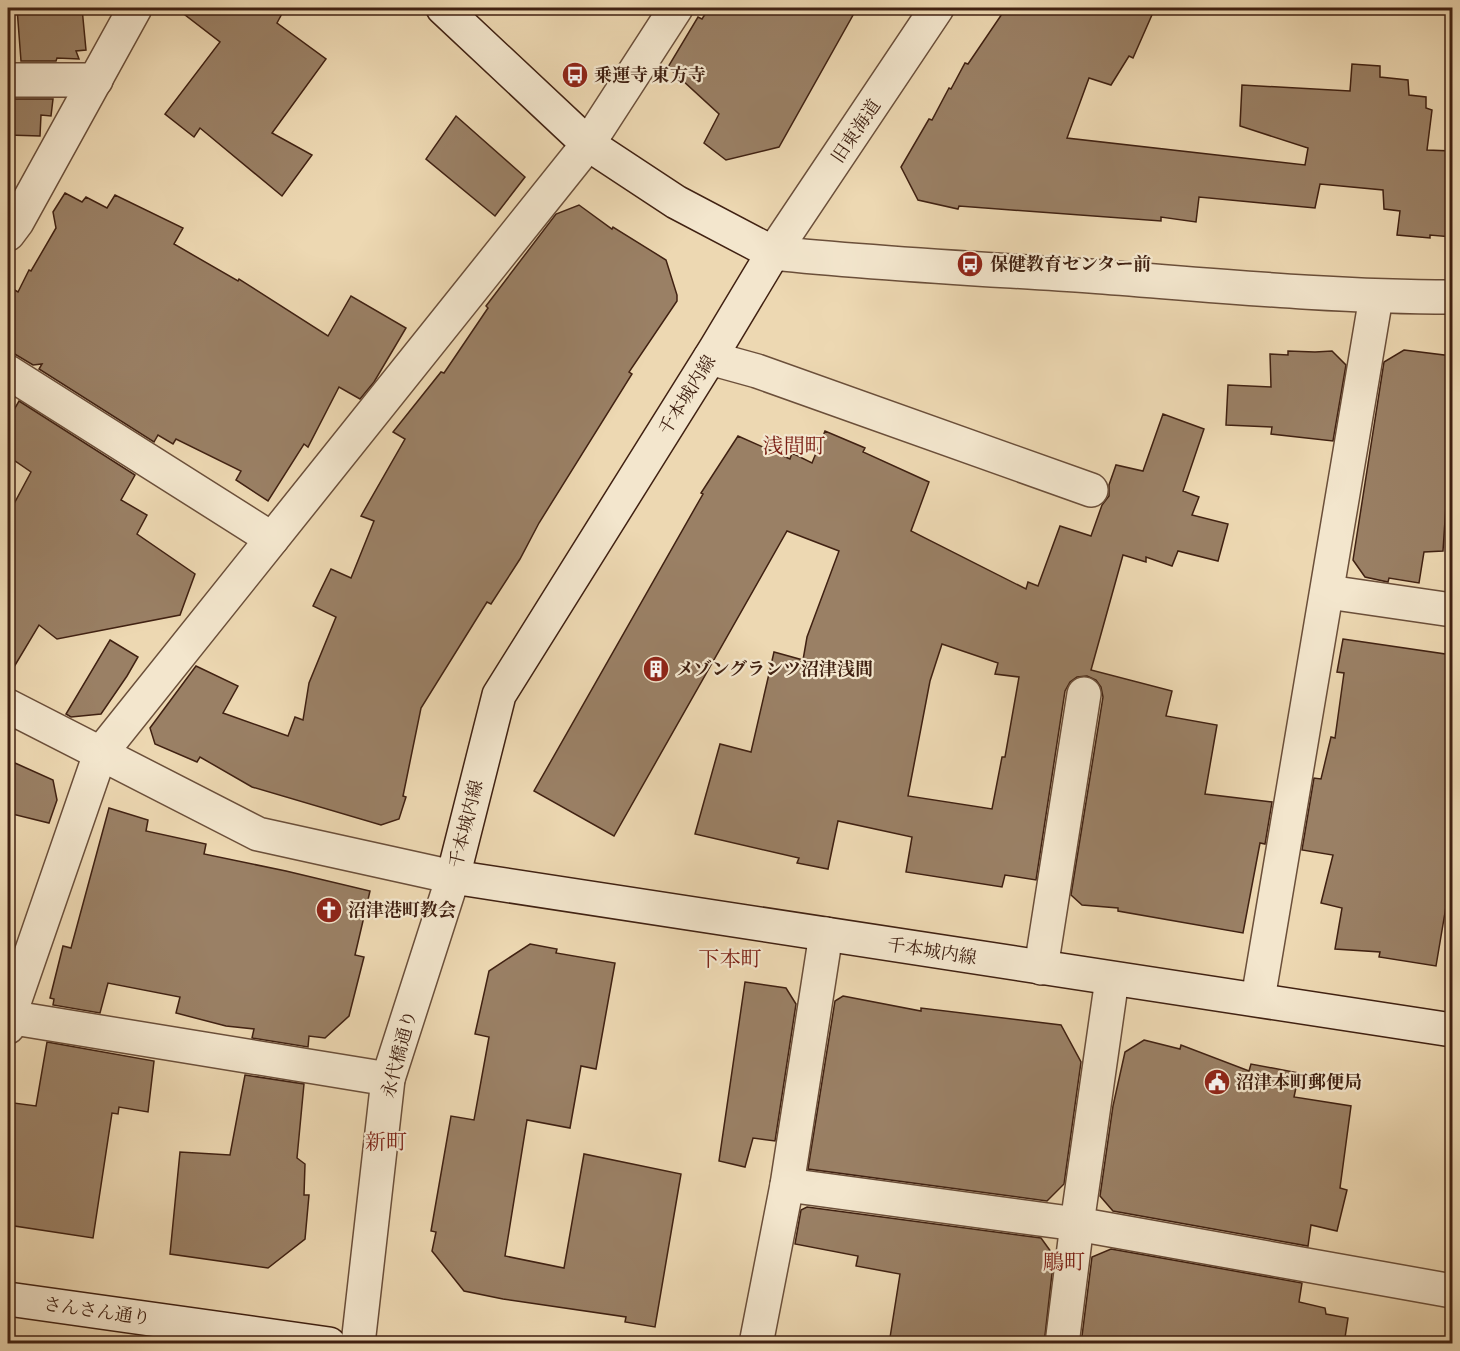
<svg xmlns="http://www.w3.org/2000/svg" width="1460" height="1351" font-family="'Sorts Mill Goudy','Noto Serif JP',serif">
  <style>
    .building { fill: #9a8065; stroke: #402112; stroke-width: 1.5; fill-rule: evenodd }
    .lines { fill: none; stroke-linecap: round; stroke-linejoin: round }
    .minor-casing { stroke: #6b4f3a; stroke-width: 36 }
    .tertiary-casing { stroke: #6b4f3a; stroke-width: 36 }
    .secondary-casing { stroke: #402112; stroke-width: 36 }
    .minor { stroke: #f3e6cd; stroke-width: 33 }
    .tertiary { stroke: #f3e6cd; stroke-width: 33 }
    .secondary { stroke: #f3e6cd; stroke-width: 33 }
    .labels { text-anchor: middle; stroke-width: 4.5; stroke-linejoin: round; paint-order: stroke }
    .poi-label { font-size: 18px; font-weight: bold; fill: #402112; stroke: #f3e6cd; text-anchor: start }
    .street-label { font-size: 18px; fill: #402112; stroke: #f3e6cd }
    .quarter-label { font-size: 21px; fill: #7a1f14; stroke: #f3e6cd }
  </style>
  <rect width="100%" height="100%" fill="#edd8b2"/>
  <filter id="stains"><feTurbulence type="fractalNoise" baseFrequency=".00333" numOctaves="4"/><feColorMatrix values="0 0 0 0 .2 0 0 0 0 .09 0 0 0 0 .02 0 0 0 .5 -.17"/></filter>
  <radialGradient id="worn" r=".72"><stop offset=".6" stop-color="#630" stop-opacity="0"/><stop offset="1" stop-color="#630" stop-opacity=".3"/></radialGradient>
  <g class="building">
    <polygon points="17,8 82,8 86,50 76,51 79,59 57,58 56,61 21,61"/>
    <polygon points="176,8 285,8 277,23 326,59 272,133 312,155 282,196 200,128 194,137 165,114 220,42"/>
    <polygon points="709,8 857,8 779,147 726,160 704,143 719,114 668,67 698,17 702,19"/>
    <polygon points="1006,8 1155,8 1133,58 1129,56 1111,85 1089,78 1067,138 1305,165 1308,148 1240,126 1242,85 1350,91 1352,64 1380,66 1380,77 1408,80 1409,95 1426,97 1426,108 1432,110 1427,150 1452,151 1452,237 1430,235 1430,238 1397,235 1400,211 1384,209 1383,190 1320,184 1315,208 1199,197 1196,222 1161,217 1161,221 959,206 958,209 918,200 901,167 929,119 932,120 949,88 951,89 965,63 968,64"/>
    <polygon points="8,99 53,99 51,116 41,115 40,136 8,135"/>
    <polygon points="456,116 525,177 495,216 426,159"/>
    <polygon points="65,193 82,202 86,197 107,208 115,195 183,228 174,244 238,281 239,279 328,336 351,296 406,328 374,382 360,399 339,387 308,447 304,444 268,501 236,480 241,471 176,439 173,444 158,435 154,442 39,369 42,364 33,365 8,350 8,286 18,292 29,270 31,271 56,228 53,212"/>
    <polygon points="579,205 612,229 613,227 666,260 677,295 677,301 629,372 632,374 539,523 520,559 491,604 487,602 421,708 403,796 406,797 399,819 381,825 252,787 200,757 197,762 155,744 150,728 196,666 238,686 223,713 288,736 295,717 303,720 309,683 336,617 313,606 331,569 351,578 374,521 361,516 405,439 393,432 441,372 444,373 488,308 486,306 556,214"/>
    <polygon points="1404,350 1452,356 1452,491 1447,490 1443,551 1424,552 1419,583 1389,578 1388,582 1365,577 1353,560 1384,362"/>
    <polygon points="1288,351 1315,352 1332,351 1346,365 1333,441 1271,434 1272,427 1226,425 1228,385 1271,387 1270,354 1288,355"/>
    <polygon points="19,401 135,475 121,500 147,515 137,534 195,574 180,615 57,639 39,625 8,677 8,515 31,472 8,456 8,420"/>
    <path d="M1163 414 1204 429 1183 491 1199 497 1192 515 1228 524 1218 561 1178 551 1172 566 1146 557V562L1123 555 1091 670 1172 691 1166 716 1217 725 1205 794 1272 802 1265 844 1260 843 1243 933 1118 911V908L1082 905 1071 895 1103 697 1101 687 1096 680 1087 676 1077 677 1070 682 1065 691 1036 880 1005 875 1002 887 906 872 912 837 838 821 828 869 797 863 799 858 695 834 720 744 751 752 774 652 803 660 807 637 839 551 787 531 614 836 534 791 703 494 701 493 738 436 790 459 792 453 812 463 825 431 865 448 863 452 929 482 911 531 1026 589 1028 582 1038 586 1060 526 1091 536 1102 505 1109 496V485L1116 465 1143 471ZM942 644 998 663 995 674 1019 677 1005 757H1002L992 809 908 796 930 681Z"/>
    <polygon points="1343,639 1452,655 1452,871 1436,966 1379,957 1380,952 1335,949 1342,908 1321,903 1333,855 1302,850 1314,778 1321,779 1331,737 1335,738 1344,673 1337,672"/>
    <polygon points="110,640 138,657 127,676 101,714 71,717 66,714"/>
    <polygon points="15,763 53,780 57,800 49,823 8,813 8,781"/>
    <polygon points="109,808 148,820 146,831 206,844 204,854 286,871 370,891 355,955 364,957 349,1016 325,1038 309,1036 308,1047 252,1038 254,1029 226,1026 176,1013 180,997 108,983 100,1013 53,1005 54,999 50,998 63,946 71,948"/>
    <polygon points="530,944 557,949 556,953 615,963 596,1069 581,1066 570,1128 527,1120 505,1256 564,1268 584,1154 681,1174 655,1327 625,1322 626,1317 503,1299 464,1291 432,1251 436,1232 431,1231 451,1116 474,1120 489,1037 475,1034 489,971"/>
    <polygon points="745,982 786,988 796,1004 775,1141 753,1138 745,1167 719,1161"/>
    <polygon points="843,996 921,1011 921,1008 1061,1025 1081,1062 1064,1184 1047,1201 808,1169 835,1001"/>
    <polygon points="1144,1040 1180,1049 1181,1045 1249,1071 1251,1064 1299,1073 1294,1097 1351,1106 1340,1188 1347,1190 1337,1231 1311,1225 1308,1246 1113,1211 1100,1196 1113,1106 1125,1052"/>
    <polygon points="47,1042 154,1061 148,1112 119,1107 118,1114 112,1113 93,1238 8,1225 8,1187 14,1148 11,1148 14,1103 36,1106"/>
    <polygon points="245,1075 304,1084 297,1158 305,1164 304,1195 309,1195 305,1239 268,1268 170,1254 180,1152 230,1155"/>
    <polygon points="807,1207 1041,1238 1054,1256 1044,1344 889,1344 900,1274 856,1266 858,1256 795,1244 801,1210"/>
    <polygon points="1111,1249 1302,1283 1299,1302 1325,1308 1326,1314 1348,1318 1344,1344 1081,1344 1092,1257"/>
  </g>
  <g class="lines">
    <defs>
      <g id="minor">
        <polyline points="8,80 96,80"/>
        <polyline points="8,234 17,222 135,8"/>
        <path d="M773 253C878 264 984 269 1090 276 1211 285 1331 297 1452 297"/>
        <polyline points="710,358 757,371 1091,490"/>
        <polyline points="8,372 272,539"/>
        <polyline points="1328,592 1452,610"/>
        <polyline points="8,706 258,834 453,877"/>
        <polyline points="1041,968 1084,694"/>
        <polyline points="1258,999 1376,297"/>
        <polyline points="8,1017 388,1079"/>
        <polyline points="8,1027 9,1017 100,754 588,144 676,8"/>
        <polyline points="787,1185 1077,1224 1452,1291"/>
        <polyline points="756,1344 787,1185 826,934"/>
        <polyline points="1062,1344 1077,1224 1112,979"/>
      </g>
      <g id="tertiary">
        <polyline points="773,253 937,8"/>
        <polyline points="358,1344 388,1079 453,877"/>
      </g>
      <g id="secondary">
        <polyline points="443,8 588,144 676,202 773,253 716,348 499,695 453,877 1452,1030"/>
        <polyline points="8,1299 329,1344"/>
      </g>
    </defs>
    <use href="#minor" class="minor-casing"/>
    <use href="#tertiary" class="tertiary-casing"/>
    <use href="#secondary" class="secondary-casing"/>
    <use href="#minor" class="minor"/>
    <use href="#tertiary" class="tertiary"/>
    <use href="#secondary" class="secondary"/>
  </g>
  <defs>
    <symbol id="bus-disc" viewBox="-11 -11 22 22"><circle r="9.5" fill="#8f2418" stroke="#f3e6cd"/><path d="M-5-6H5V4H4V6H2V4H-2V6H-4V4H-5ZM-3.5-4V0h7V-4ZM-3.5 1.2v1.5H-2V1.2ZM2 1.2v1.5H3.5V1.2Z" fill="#fff"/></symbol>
    <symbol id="building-disc" viewBox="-11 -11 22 22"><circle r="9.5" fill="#8f2418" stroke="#f3e6cd"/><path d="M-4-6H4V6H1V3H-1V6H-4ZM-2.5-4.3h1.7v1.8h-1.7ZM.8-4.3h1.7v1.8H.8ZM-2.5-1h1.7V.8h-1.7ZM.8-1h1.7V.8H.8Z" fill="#fff"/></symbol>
    <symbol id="church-disc" viewBox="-11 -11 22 22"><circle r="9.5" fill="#8f2418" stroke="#f3e6cd"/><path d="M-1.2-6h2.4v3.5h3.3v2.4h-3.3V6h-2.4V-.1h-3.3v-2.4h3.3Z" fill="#fff"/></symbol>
    <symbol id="civic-disc" viewBox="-11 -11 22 22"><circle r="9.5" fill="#8f2418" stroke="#f3e6cd"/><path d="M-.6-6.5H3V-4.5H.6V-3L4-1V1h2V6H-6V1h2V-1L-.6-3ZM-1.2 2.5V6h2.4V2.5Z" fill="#fff"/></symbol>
  </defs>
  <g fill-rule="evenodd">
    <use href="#bus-disc" x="560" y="60" width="30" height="30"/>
    <use href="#bus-disc" x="955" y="249" width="30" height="30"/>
    <use href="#building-disc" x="641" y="654" width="30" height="30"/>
    <use href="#church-disc" x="314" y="895" width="30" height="30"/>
    <use href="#civic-disc" x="1202" y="1067" width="30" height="30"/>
  </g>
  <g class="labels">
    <g class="poi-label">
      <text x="594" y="81">乗運寺 東方寺</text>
      <text x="990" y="270">保健教育センター前</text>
      <text x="676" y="675">メゾングランツ沼津浅間</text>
      <text x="348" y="916">沼津港町教会</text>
      <text x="1236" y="1088">沼津本町郵便局</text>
    </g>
    <g class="street-label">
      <text transform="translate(856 131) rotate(-56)" y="6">旧東海道</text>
      <text transform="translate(687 395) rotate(-58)" y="6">千本城内線</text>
      <text transform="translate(466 824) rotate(-76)" y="6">千本城内線</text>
      <text transform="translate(932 951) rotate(9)" y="6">千本城内線</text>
      <text transform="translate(399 1054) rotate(-75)" y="6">永代橋通り</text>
      <text transform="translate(97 1311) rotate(8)" y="6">さんさん通り</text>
    </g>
    <g class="quarter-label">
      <text x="794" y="453">浅間町</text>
      <text x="730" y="966">下本町</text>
      <text x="386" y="1149">新町</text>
      <text x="1064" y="1269">鵰町</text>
    </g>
  </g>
  <rect width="1460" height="1351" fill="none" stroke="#edd8b2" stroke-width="30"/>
  <rect x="9" y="9" width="1442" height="1333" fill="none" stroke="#402112" stroke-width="3"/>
  <rect x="15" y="15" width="1430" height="1321" fill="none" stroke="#402112" stroke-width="1.5"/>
  <rect width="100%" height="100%" filter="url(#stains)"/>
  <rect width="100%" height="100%" fill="url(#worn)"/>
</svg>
